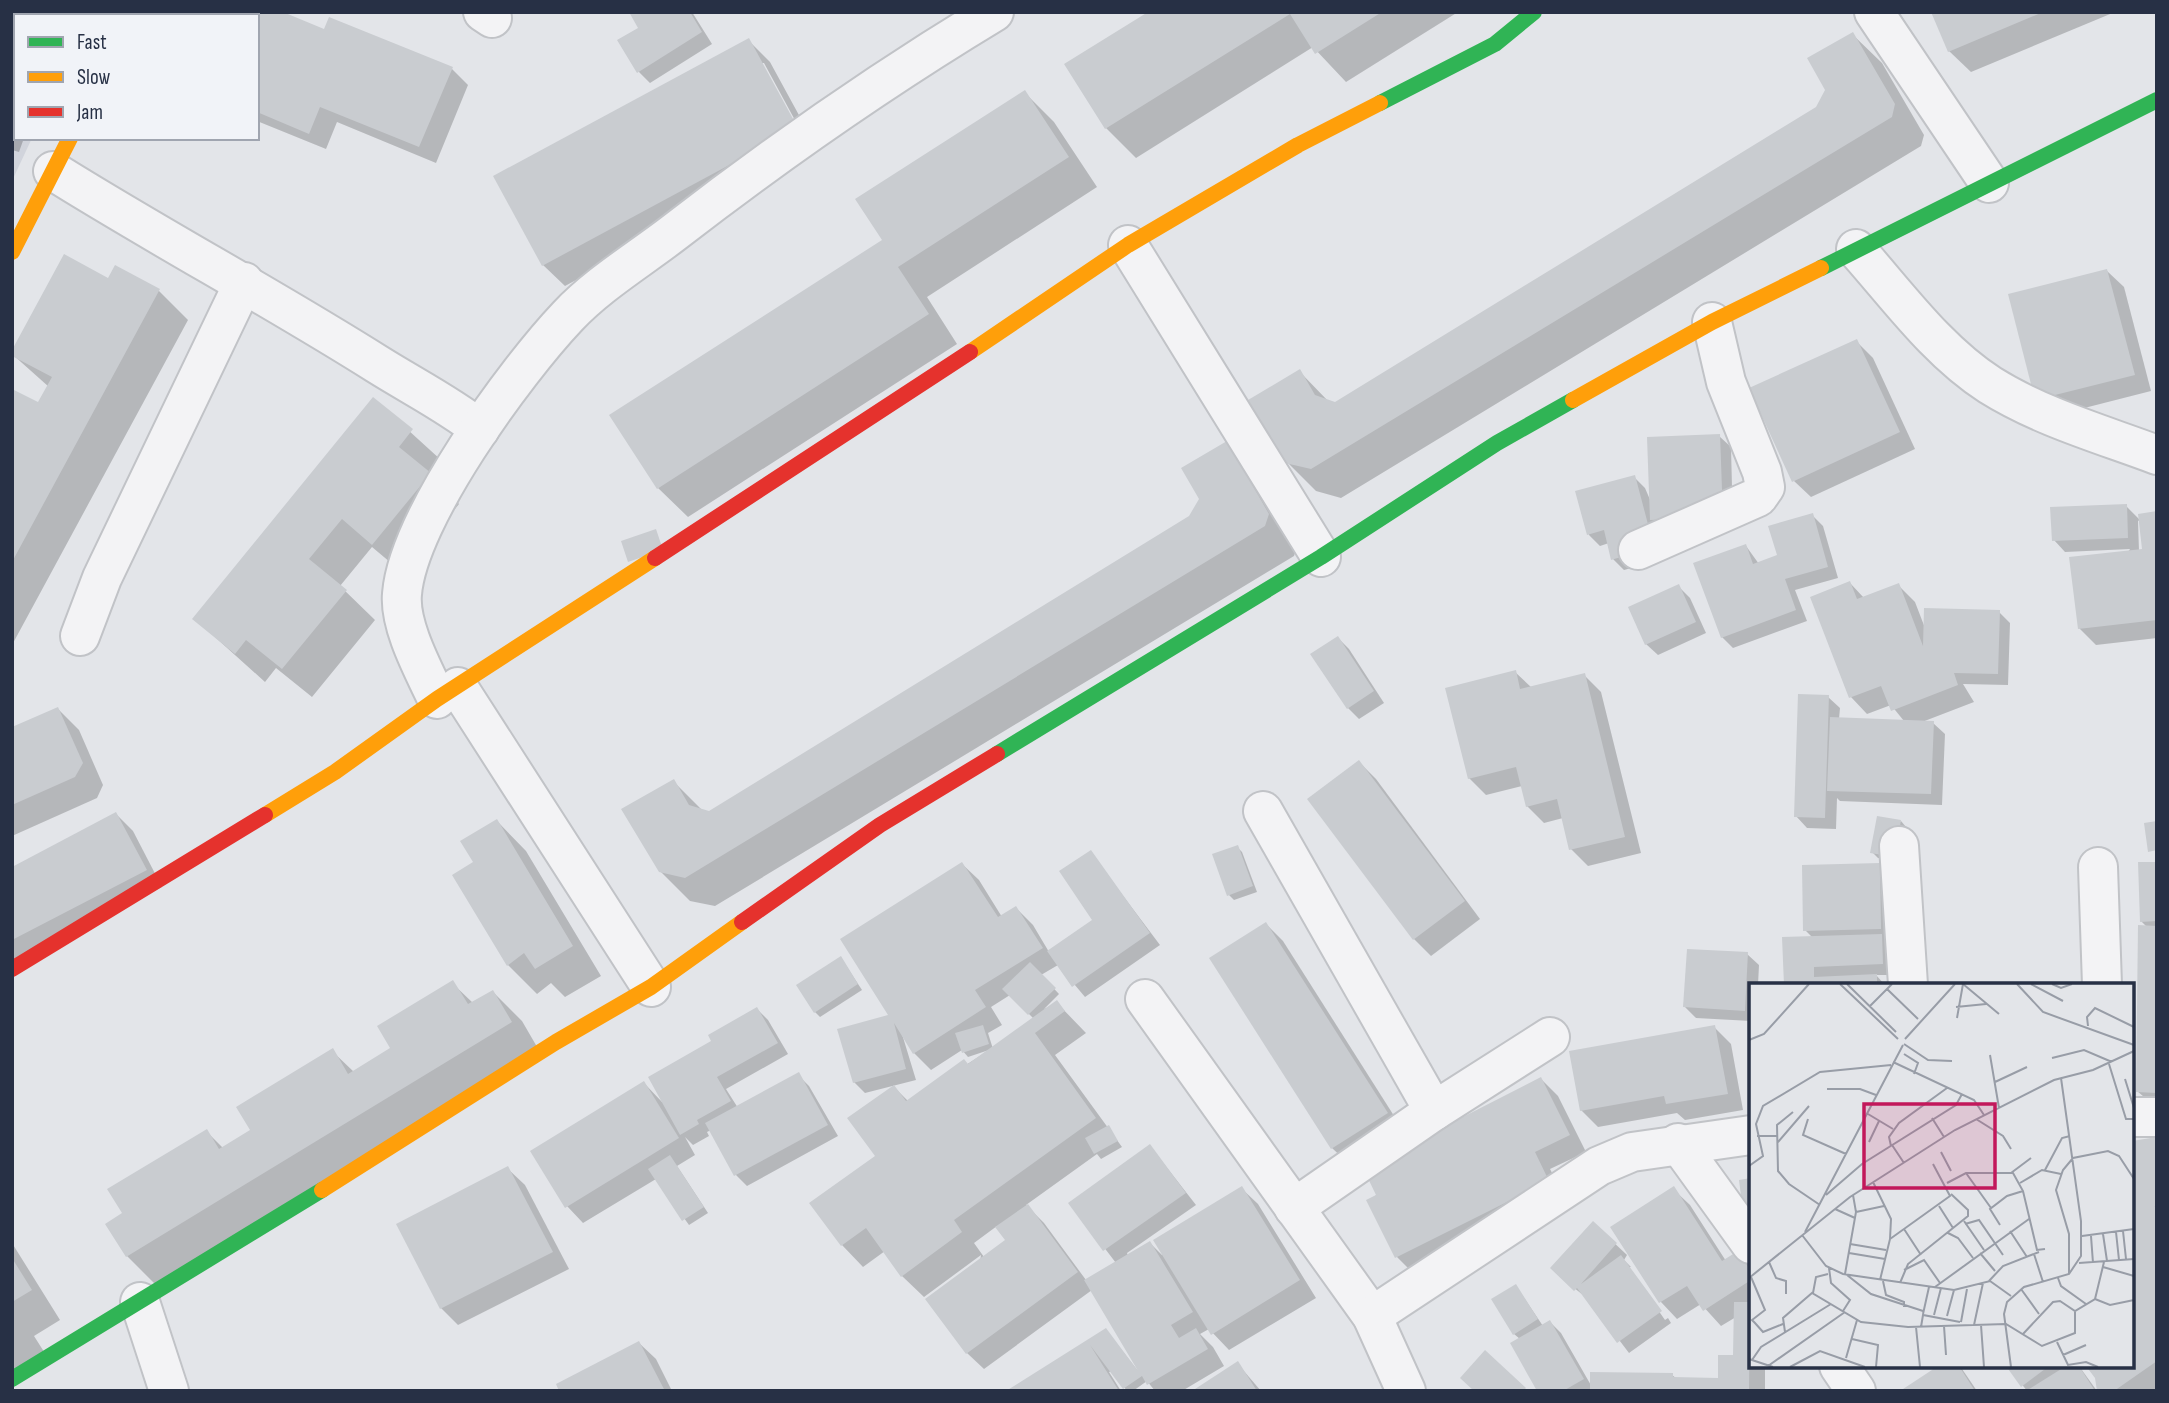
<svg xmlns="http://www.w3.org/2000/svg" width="2169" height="1403" font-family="'Sofia Sans Condensed',sans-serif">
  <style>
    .built { fill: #d1d4dc }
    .shadow { fill: #0003; fill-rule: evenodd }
    .building { fill: #c9ccd0 }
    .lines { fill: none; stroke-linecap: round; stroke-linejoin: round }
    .street-casing { stroke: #c1c3c7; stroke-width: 42 }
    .street { stroke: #f3f3f5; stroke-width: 38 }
    .fast { stroke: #30b455; stroke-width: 16 }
    .slow { stroke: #ff9f0a; stroke-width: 16 }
    .jam { stroke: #e5322d; stroke-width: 16 }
    .inset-road { fill: none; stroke: #989da7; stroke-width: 2 }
    .view { fill: #c2185b; fill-opacity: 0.15; stroke: #c2185b; stroke-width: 3.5 }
    .inset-edge { fill: none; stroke: #273045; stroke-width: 3.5 }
  </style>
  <rect width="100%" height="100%" fill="#e3e5e9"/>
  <polygon class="built" points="12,12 91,12 90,16 16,16 16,138 32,138 12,181"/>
  <g class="shadow">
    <polygon points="278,12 324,31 452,69 468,85 436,163 337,122 326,149 257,121 257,16"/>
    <polygon points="631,12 692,12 712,44 650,83 639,72 640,28"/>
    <polygon points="1152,12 1458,12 1346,82 1313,47 1136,158 1106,128 1067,65"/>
    <polygon points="1933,12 2115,12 1971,72 1949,51"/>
    <polygon points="1852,34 1882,63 1924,135 1921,146 1341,498 1316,491 1286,461 1299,371 1329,402 1335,404 1817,109"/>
    <path d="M748 40 770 62 818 150 565 286 543 265ZM760 63H764L803 135 800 136Z"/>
    <polygon points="12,62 16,63 16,138 24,138 19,152 12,150"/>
    <polygon points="1025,93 1054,122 1097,187 927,297 957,344 688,517 658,488"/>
    <polygon points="2107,271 2124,287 2151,391 2053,416 2037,399"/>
    <polygon points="109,280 159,291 188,320 12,645 12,391 39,405 49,387 12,354"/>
    <polygon points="1856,341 1873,358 1915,449 1811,497 1794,481"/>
    <polygon points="374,399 441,460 430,474 459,504 403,573 372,547 340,586 375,620 312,697 276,668 265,682 195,619"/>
    <polygon points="1719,436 1731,447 1733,528 1664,559 1624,570 1613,559 1609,543 1600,546 1589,535 1577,492 1634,477 1645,488 1651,502"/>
    <polygon points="1226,443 1256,472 1298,544 1294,556 715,906 690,901 660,871 673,781 703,811 709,813 1191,518"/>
    <path d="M2126 506 2140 520 2157 513V638L2096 645 2079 628 2130 549 2065 552 2054 540ZM2140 520 2144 550 2139 551 2138 521Z"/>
    <polygon points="1812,515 1823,526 1838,578 1795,590 1807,621 1733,648 1722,637 1746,546 1759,564 1779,556"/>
    <polygon points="1850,583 1864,598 1898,585 1915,602 1925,628 1999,612 2010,623 2008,685 1963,684 1974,702 1922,722 1933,723 1945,734 1942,805 1840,801 1837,798 1836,829 1807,828 1796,816 1828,697 1840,708 1839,719 1904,721 1891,705 1867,714 1851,697"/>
    <polygon points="1678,586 1690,598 1706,633 1658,655 1646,644"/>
    <polygon points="1338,638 1349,649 1384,703 1359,719 1348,708"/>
    <polygon points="1515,672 1532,688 1584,675 1601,692 1641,853 1588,866 1571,849 1563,818 1544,823 1527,806 1522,786 1486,795 1469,778"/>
    <polygon points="58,709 79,730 103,785 97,798 12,836 12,729"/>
    <polygon points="1359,762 1376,779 1480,919 1431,956 1414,939"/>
    <polygon points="116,814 133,831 162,887 12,966 12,869"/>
    <polygon points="497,821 526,851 601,976 565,997 551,983 537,994 508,965 475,863"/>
    <polygon points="1901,821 1906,827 1899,862 1878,858 1872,852"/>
    <polygon points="1237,847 1242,852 1257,892 1234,900 1229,895"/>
    <path d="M1090 852 1160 945 1085 997 1058 965 1041 975 1059 994 1044 1009 1057 1003 1086 1033 1055 1055 1122 1147 1101 1159 1097 1154 1026 1205 1044 1223 1086 1280 1116 1263 1070 1203 1150 1146 1196 1205 1127 1253 1128 1256 1150 1243 1162 1255 1241 1188 1258 1204 1316 1298 1229 1350 1209 1329 1200 1334 1213 1347 1224 1366 1182 1391H1155L1147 1381 1133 1391H1127L1112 1371 1109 1372 1121 1391H1010L1106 1330 1138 1371 1140 1370 1092 1290 984 1369 967 1353 981 1255 924 1297 902 1276 885 1251 863 1267 842 1245 877 1156 894 1087 909 1102 989 1050 968 1057 962 1050 931 1070 914 1053 902 1034 916 1080 865 1093 854 1082 891 1016 962 864 979 880 1002 917 1016 908 1033 925 1049 952 1095 920ZM1010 995 1034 1019 993 1049 988 1033 1002 1025 991 1007ZM997 1226 1008 1240 984 1257 974 1243Z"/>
    <polygon points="2157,864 2157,1108 2137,1091 2147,927 2141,921"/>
    <polygon points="1879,865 1890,876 1892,939 1885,940 1893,947 1894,975 1876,975 1885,985 1785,985 1813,938 1805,930"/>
    <polygon points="1266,924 1283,941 1403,1130 1349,1164 1332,1148"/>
    <polygon points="1747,954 1759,965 1758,985 1751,985 1751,1021 1696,1018 1685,1007"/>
    <polygon points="845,964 862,990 820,1017 815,1012"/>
    <polygon points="452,983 473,1003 493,992 522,1021 540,1052 156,1285 127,1256 125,1214 206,1131 223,1148 253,1130 332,1051 354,1072 393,1049"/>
    <polygon points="757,1009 768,1020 788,1054 726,1089 738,1108 798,1075 809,1086 838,1136 747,1186 736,1175 711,1130 707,1132 709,1136 693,1145 685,1137 695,1155 677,1166 708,1213 689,1225 656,1179 583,1223 567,1206 644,1083 662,1102 714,1041"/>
    <polygon points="1714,1027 1731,1044 1743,1110 1685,1120 1677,1113 1598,1127 1581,1110"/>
    <polygon points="1541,1079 1558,1096 1586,1152 1550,1169 1565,1198 1414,1274 1397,1257 1368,1201"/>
    <polygon points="2157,1139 2157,1389 2098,1391 2132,1366"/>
    <polygon points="508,1169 525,1185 569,1269 458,1325 441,1308 398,1225"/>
    <polygon points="1673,1189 1690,1205 1726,1261 1738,1253 1751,1266 1751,1366 1765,1366 1765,1391 1539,1391 1520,1339 1514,1334 1516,1286 1543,1326 1550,1322 1561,1333 1592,1387 1672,1375 1677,1379 1720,1380 1735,1356 1736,1317 1721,1326 1701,1304 1677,1319 1661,1302"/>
    <polygon points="1593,1223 1627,1255 1624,1260 1631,1267 1628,1267 1665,1320 1668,1318 1671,1323 1629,1353 1588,1299 1563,1279"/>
    <polygon points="12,1243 60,1320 34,1336 48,1358 12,1374"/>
    <polygon points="639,1343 656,1359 672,1391 561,1391"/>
    <polygon points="1237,1363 1261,1391 1195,1391"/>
    <polygon points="1941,1366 1960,1366 1977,1391 1903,1391"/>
    <polygon points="2008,1366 2079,1366 2097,1391 2027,1391"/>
  </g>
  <g class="building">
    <polygon points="205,12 283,12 324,29 329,17 453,67 419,147 320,107 309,134 257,112 257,16 203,16"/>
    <polygon points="629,12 690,12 702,32 637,73 617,40 638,28"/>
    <polygon points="1148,12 1382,12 1315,54 1290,14 1105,129 1064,64"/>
    <polygon points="1931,12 2043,12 1948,52"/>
    <polygon points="1853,32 1895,104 1892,117 1311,469 1285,463 1248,400 1300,369 1315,395 1335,402 1816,107 1825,90 1807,58"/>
    <polygon points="749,38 798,128 542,266 493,176"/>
    <polygon points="12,60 16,61 16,118 13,127"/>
    <polygon points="1025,90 1069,157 898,267 929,314 657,489 609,415 882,240 855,199"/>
    <polygon points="64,254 108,278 115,265 160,289 12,562 12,389 38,402 52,377 12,356 12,350"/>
    <polygon points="2107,269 2135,375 2035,400 2008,294"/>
    <polygon points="1857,339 1900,432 1792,482 1749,388"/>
    <polygon points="373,397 413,429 399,447 431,473 372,545 342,519 309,559 347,590 282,669 246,640 235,654 192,619"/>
    <polygon points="1720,434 1723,517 1650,520 1647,437"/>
    <polygon points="1227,441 1269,514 1265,526 685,878 659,872 621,809 674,779 689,805 709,811 1189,516 1199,499 1181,468"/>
    <polygon points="1635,475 1654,547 1611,560 1604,530 1587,535 1575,491"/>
    <polygon points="2127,504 2128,538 2052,541 2050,507"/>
    <polygon points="2157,511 2157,620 2078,629 2069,557 2142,549 2138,514"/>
    <polygon points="1813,513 1828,567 1785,579 1796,610 1721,638 1693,563 1746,544 1753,564 1777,555 1768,526"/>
    <polygon points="656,529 663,550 628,562 621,541"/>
    <polygon points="1850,581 1857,599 1899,583 1923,646 1924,608 2000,610 1998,674 1954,673 1958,685 1891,711 1881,686 1849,698 1810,597"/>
    <polygon points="1679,584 1696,622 1645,645 1628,607"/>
    <polygon points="1338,636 1374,691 1347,709 1310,654"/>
    <polygon points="1516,670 1520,689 1585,673 1625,837 1569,850 1557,799 1526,807 1516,767 1468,779 1445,688"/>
    <polygon points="1798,694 1829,695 1825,818 1794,817"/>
    <polygon points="58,707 83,763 75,777 12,805 12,727"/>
    <polygon points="1830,717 1934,721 1931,794 1827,791"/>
    <polygon points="1359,760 1465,901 1413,940 1307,799"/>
    <polygon points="116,812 147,870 12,940 12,867"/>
    <polygon points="1877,816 1901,820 1895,857 1870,853"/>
    <polygon points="497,819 573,946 535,969 524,953 507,966 452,875 473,862 460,841"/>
    <polygon points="2157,821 2157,850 2148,852 2144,823"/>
    <polygon points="1238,845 1253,886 1227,896 1212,854"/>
    <polygon points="1091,850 1150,933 1072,987 1047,951 1092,920 1059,871"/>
    <polygon points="962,862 998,917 1016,906 1043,948 975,990 986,1007 913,1054 894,1023 906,1069 853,1083 837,1029 888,1015 840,939"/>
    <polygon points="2138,862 2157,862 2157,921 2140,922"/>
    <polygon points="1880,863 1881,929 1803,931 1802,865"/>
    <polygon points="1266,922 1388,1113 1331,1149 1209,958"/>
    <polygon points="2138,925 2157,926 2157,1093 2136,1092"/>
    <polygon points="1882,934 1883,964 1814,967 1814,977 1877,974 1877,985 1784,985 1782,937"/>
    <polygon points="1687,949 1748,952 1745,1011 1683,1007"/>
    <polygon points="841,956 858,984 814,1013 796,985"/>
    <polygon points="1030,962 1056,988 1028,1015 1002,989"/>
    <polygon points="453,980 468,1004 493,990 512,1022 126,1257 105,1224 122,1213 107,1189 207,1129 219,1149 250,1130 236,1107 333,1048 348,1074 390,1048 377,1026"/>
    <polygon points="1057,1000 1065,1011 1035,1033 1096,1118 954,1220 962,1232 901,1277 866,1228 841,1246 809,1203 875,1156 847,1118 894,1085 906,1101 964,1059 968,1064"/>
    <polygon points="757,1007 778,1043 717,1077 731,1101 697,1120 699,1124 680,1135 648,1077 711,1041 708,1035"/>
    <polygon points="983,1025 989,1044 962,1053 955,1033"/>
    <polygon points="1715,1025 1728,1094 1666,1104 1664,1096 1580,1111 1569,1051"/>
    <polygon points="799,1072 828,1125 734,1176 705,1123"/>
    <polygon points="1541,1077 1570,1135 1535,1152 1549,1181 1395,1258 1366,1200 1376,1195 1363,1168"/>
    <polygon points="644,1081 679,1138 565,1208 530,1151"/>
    <polygon points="1109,1125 1118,1141 1094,1154 1085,1138"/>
    <polygon points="2157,1137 2157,1205 2154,1207 2157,1206 2157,1361 2114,1391 2097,1391 2095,1378 2086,1366 2132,1366 2132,1141"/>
    <polygon points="1150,1144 1186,1193 1103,1251 1068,1203"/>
    <polygon points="670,1155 704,1207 682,1221 648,1169"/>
    <polygon points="508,1166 553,1252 440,1309 396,1224"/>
    <polygon points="1751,1178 1751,1232 1745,1227 1739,1180"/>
    <polygon points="1242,1186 1300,1280 1211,1335 1153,1240"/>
    <polygon points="1674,1186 1722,1261 1738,1251 1751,1271 1751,1280 1703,1311 1687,1286 1659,1303 1610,1227"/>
    <polygon points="1028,1204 1078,1272 966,1354 925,1299 1005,1240 995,1227"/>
    <polygon points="1593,1221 1617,1243 1581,1284 1621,1255 1662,1311 1617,1343 1577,1288 1574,1291 1550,1268"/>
    <polygon points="1150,1241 1193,1312 1171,1325 1179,1338 1196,1328 1208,1349 1147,1385 1142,1376 1123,1389 1090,1345 1119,1391 1006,1391 1106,1328 1138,1371 1084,1280"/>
    <polygon points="12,1258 32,1290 12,1302"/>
    <polygon points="1516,1284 1538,1319 1513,1335 1491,1299"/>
    <polygon points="1734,1302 1750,1302 1749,1391 1590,1391 1590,1372 1673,1373 1673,1377 1718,1378 1718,1355 1733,1355"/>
    <polygon points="1550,1320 1584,1379 1563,1391 1537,1391 1510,1343"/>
    <polygon points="639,1341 665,1391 559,1391 556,1384"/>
    <polygon points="1485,1350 1526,1388 1523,1391 1474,1391 1460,1378"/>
    <polygon points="1238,1361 1257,1391 1192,1391"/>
    <polygon points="1938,1366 1959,1366 1975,1391 1900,1391"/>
    <polygon points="2006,1366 2049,1366 2021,1387"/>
    <polygon points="2066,1366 2079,1366 2095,1391 2026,1391"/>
  </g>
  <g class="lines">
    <defs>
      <g id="street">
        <polyline points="483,12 492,18"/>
        <polyline points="1874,12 1989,183"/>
        <path d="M53 171C160 238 271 297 377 364 412 386 448 404 480 429"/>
        <polyline points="1128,245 1321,557"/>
        <path d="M1856 249C1897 295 1937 351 1990 385 2041 417 2101 434 2157 455"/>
        <polyline points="1638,550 1758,497 1765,487 1762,472 1726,382 1712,322"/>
        <polyline points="80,636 102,578 244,282"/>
        <polyline points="458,687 651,987"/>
        <path d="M437 699C424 671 399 626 402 594 408 518 515 372 568 316 597 285 638 260 672 234 774 155 883 79 994 12"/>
        <polyline points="1263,811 1434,1111"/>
        <polyline points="1899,846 1908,985"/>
        <polyline points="2098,867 2102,985"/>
        <polyline points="1145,999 1372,1316 1406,1391"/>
        <polyline points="2132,1117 2157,1117"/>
        <polyline points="1678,1143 1751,1244"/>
        <polyline points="1294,1208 1434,1111 1550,1037"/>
        <polyline points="140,1302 169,1391"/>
        <polyline points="1372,1316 1599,1166 1632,1152 1751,1135"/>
        <polyline points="1839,1366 1856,1391"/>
      </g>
    </defs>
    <use href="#street" class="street-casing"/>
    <use href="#street" class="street"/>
    <g class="fast">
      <polyline points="1380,103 1495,44 1534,12"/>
      <polyline points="1821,268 2157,100"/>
      <polyline points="997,754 1321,557 1497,443 1573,400"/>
      <polyline points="12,1379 322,1190"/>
    </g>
    <g class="slow">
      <polyline points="127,16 129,12"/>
      <polyline points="12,252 70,138"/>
      <polyline points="970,352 1128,245 1298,145 1380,103"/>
      <polyline points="1573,400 1712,322 1821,268"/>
      <polyline points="265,815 335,772 437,699 655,558"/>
      <polyline points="322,1190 556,1042 651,987 742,922"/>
    </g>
    <g class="jam">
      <polyline points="655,558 970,352"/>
      <polyline points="742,922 880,825 997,754"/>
      <polyline points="12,969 265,815"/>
    </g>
  </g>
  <g transform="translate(1749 983)">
    <rect width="385" height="385" fill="#e3e5e9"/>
    <path class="inset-road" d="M91 1 149 56M98 1 147 49M214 1 250 31M268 1 294 29 385 62M282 1 314 18M303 1 312 5 323 1M138 6 169 36M121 23 143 1M207 24 237 21M208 35 214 1M339 43 338 34 346 25 385 44M156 56 206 1M0 57 15 51 60 1M155 61 179 77 203 78M155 71 169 80 165 91M241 72 250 125M303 75 335 67 363 79M144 79 225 117 235 132M360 81 377 136H385M376 96 385 125M246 99 278 84M78 106H111L127 112M44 129 28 142 29 188 40 201 71 222M119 131 144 146M183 135 195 154M59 136 54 152 97 171M227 136 254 153 262 166M8 153H29M29 159 60 123M120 159 130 138M143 162 155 180M142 163 140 154 150 140 198 105M192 169 202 188M0 183 14 173 7 141 14 123 71 89 142 82M296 187 313 155 321 153M217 190 242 225M262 190 282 175M124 199 142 236 141 256M198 200 217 190H264L274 208 288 267 296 266M271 200 293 187 312 191M77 212 113 181 207 122 213 111M190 223 204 245M86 226 106 235M107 229 135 223M215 238 235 267M216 241 230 237 254 272M251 242 241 226 258 213 274 208M155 246 172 272M261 248 278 274M374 248 377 276M56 249 154 62M367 249 370 277M199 250 209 255 224 275M354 251 358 278M53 252 77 283 94 291 205 307 241 298 262 313M333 253 385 246M342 253 344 280M101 261 137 267M100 270 136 276M231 270 246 288M285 271 294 299M20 279 27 295 37 298V311M330 280 385 276M354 284 385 293M80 285 82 300 101 317 94 328M155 287 175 277 191 300M96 291 107 229 104 212M320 291V251L307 207 314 187 324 175 359 168 370 173 385 196M98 292 122 311 174 328M2 294 16 327 3 337 6 340 14 349 34 341M0 295 101 214 206 147 305 97 344 87 385 68M309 295 312 303 337 321M131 297 141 256 201 213 184 181M134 298 137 312 155 319V324M240 298 254 283 290 269M151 300 159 281 219 233V227L202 211M186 304 280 236M272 306 290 331M64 310 67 294 79 291M346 316 361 322 385 317M174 331 180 304M185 332 192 305M198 333 205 307M212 339 218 306M225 342 234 300M232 342 235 384M195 343 197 372M167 344 171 384M172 344 174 332 211 339M36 349 34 335 63 310 112 339 159 344 257 341 293 363 326 350V328M274 351 304 319 311 318 326 328 346 316 355 279M103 356 129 362 127 384M308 359 319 382 337 379 349 384M314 372 337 362M97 375 108 337M0 376 24 384M3 377 12 364 82 321M19 383 96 329M41 384 71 368 116 384M262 384 255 331 258 319 275 304 320 291 332 273V238L312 95"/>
    <path class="view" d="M115 121H246V205H115Z"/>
    <rect width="385" height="385" class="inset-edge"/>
  </g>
  <rect width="2169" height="1403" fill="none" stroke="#273045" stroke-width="28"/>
  <rect x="14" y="14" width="245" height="126" fill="#f1f3f8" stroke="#a0a5b0" stroke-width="2"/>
  <rect x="28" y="37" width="35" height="10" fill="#30b455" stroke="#a0a5b0" stroke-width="2"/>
  <text x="77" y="49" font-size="21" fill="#273045">Fast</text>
  <rect x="28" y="72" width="35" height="10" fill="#ff9f0a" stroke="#a0a5b0" stroke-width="2"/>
  <text x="77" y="84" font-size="21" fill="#273045">Slow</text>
  <rect x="28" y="107" width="35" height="10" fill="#e5322d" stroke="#a0a5b0" stroke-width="2"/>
  <text x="77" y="119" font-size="21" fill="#273045">Jam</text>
</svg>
